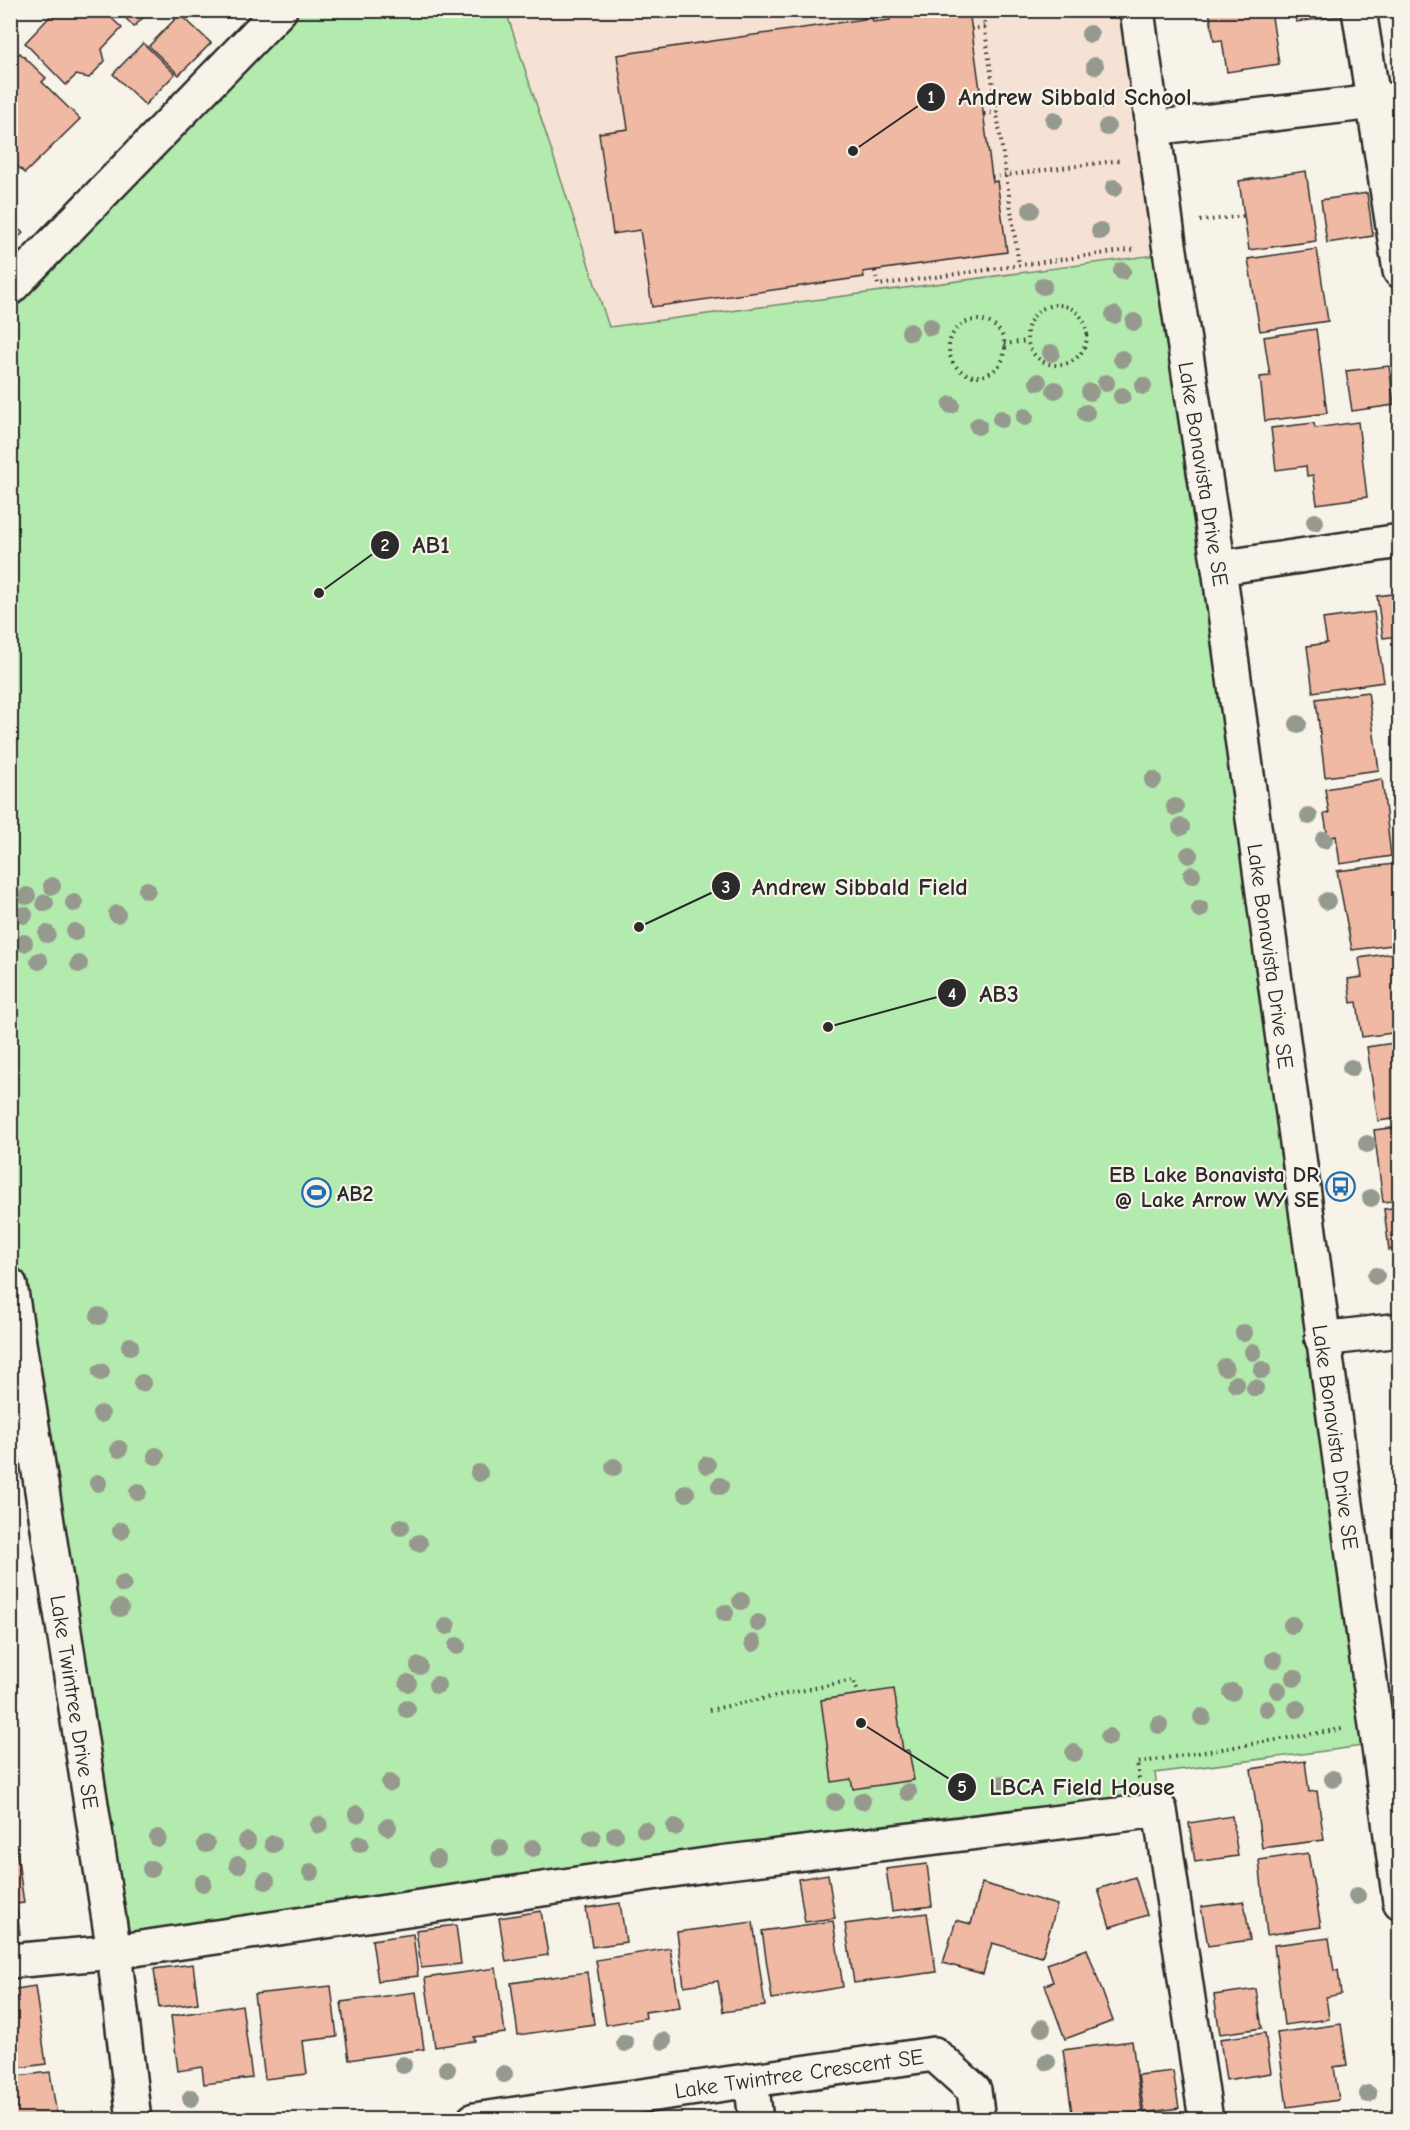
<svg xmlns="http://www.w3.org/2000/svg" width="1410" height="2130" font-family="'Comic Neue',sans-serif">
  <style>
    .built { fill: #f5e2d4 }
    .green { fill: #b3eaad; stroke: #6f8a6c; stroke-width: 1.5 }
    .building { fill: #f0b9a4; stroke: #2b2b2b; stroke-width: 1.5 }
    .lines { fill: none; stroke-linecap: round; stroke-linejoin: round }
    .minor-casing { stroke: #2b2b2b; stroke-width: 38 }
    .path { stroke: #2b2b2b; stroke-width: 4; stroke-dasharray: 1.5 4.5; stroke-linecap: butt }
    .minor { stroke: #f7f3e8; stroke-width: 33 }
    .tree { fill: #969a8e }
    .labels { text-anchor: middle; stroke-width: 4.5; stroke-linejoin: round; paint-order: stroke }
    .street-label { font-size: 22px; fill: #2b2b2b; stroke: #f7f3e8 }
    .poi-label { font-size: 22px; font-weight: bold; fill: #2b2b2b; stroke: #f7f3e8; text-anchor: end }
    .leader { fill: none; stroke: #2b2b2b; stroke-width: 2 }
    .callout-dot { fill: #2b2b2b; stroke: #f7f3e8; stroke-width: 2 }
    .mark-label { font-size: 18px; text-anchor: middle; font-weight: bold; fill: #fff }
    .callout-label { font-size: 24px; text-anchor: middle; font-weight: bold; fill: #2b2b2b; stroke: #f7f3e8; stroke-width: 4.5; stroke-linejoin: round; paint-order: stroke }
  </style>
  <rect width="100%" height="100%" fill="#f7f3e8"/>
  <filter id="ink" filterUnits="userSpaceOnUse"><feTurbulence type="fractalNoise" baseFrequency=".0167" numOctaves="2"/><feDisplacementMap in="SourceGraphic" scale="12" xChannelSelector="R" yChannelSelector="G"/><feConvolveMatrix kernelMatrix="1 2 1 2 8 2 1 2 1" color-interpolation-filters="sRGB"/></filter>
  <g filter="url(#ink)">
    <polygon class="built" points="506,11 1137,11 1170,253 609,327"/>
    <polygon class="green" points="280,11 506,11 609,327 1170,253 1378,1744 1155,1773 1160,1810 114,1952 11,1285 11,288"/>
    <g class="building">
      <polygon points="56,10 71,13 74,10 103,10 122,28 102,49 105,61 89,78 76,75 66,85 25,43"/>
      <polygon points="118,10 150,10 134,27"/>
      <polygon points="889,10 969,10 992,177 993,182 997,181 1007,252 863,272 864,277 652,307 640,230 613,234 599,133 628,129 617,55 864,19 872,18 873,22 890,20"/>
      <polygon points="1209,10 1271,10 1279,64 1227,72 1222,40 1214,41"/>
      <polygon points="1294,10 1340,10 1341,16 1296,22"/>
      <polygon points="180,14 211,43 179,75 149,46"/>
      <polygon points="143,43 175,74 145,105 113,74"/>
      <polygon points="20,53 46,78 42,82 80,119 25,173 10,159 10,62"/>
      <polygon points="1306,171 1316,241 1249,250 1239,181"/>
      <polygon points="1367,193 1373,236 1327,243 1321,200"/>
      <polygon points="10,221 23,233 10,245"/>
      <polygon points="1317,249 1328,321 1260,331 1248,259"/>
      <polygon points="1316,329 1327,413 1265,421 1260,377 1270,376 1264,337"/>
      <polygon points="1389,366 1394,405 1352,411 1346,371"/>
      <polygon points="1358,422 1367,497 1317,504 1313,475 1307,476 1306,466 1276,470 1271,428 1314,423 1315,428"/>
      <polygon points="1400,593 1400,636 1383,638 1377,596"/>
      <polygon points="1374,612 1384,682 1313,692 1307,646 1327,643 1323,619"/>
      <polygon points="1393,686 1400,686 1400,729 1398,729"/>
      <polygon points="1368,692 1379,770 1325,777 1316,699"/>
      <polygon points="1382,779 1391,856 1340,864 1336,836 1328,838 1324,814 1329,813 1325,789"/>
      <polygon points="1394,864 1400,906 1400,944 1352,950 1337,871"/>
      <polygon points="1400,952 1400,1032 1362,1037 1357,1002 1351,1003 1348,979 1362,977 1359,958"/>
      <polygon points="1400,1042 1400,1118 1378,1121 1367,1047"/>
      <polygon points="1400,1127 1400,1200 1383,1202 1374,1130"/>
      <polygon points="1400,1207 1400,1280 1397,1281 1394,1249 1389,1250 1384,1209"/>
      <polygon points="894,1689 903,1751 909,1750 914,1780 853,1789 851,1779 832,1782 821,1700"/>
      <polygon points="1305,1761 1309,1792 1317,1791 1324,1840 1262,1848 1251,1769"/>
      <polygon points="1232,1816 1238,1856 1195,1862 1189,1823"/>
      <polygon points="17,1853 24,1903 16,1904 20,1934 10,1935 10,1854"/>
      <polygon points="1308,1853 1321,1927 1267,1935 1259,1860"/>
      <polygon points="927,1864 932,1906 892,1911 886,1869"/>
      <polygon points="828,1874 835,1918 805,1922 798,1879"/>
      <polygon points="1135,1877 1147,1915 1110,1927 1098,1889"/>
      <polygon points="982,1883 1057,1905 1042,1957 992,1943 983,1974 943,1963 956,1920 971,1924"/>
      <polygon points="1244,1901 1250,1940 1208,1946 1201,1907"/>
      <polygon points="620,1903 626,1942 592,1947 586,1908"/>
      <polygon points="541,1911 548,1955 506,1962 499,1918"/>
      <polygon points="927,1913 936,1972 854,1983 845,1924"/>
      <polygon points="833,1921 843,1987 772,1999 762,1931"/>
      <polygon points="753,1922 765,2006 723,2012 718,1981 684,1986 677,1932"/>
      <polygon points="456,1925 461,1964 421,1968 416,1930"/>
      <polygon points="413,1934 418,1976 378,1981 372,1940"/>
      <polygon points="1329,1938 1334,1971 1338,1970 1341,1994 1326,1997 1329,2019 1284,2025 1274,1945"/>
      <polygon points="670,1948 680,2007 645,2012 646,2018 606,2025 596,1960"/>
      <polygon points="1087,1949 1113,2021 1065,2039 1045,1985 1053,1982 1047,1964"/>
      <polygon points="193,1964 198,2003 159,2008 154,1969"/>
      <polygon points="496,1968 505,2033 474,2037 475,2041 435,2047 425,1978"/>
      <polygon points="587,1972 594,2024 518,2035 511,1983"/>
      <polygon points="35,1986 46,2064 10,2069 10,1990"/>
      <polygon points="331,1986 337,2037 303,2041 307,2074 265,2079 254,1994"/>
      <polygon points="1256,1989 1262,2028 1220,2034 1214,1995"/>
      <polygon points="416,1992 424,2049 349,2060 341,2002"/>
      <polygon points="242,2005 252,2078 204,2084 202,2067 178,2071 171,2016"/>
      <polygon points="1341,2024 1347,2065 1334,2067 1339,2100 1287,2107 1277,2033"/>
      <polygon points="1265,2033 1271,2073 1226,2080 1220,2039"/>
      <polygon points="1132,2041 1142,2112 1073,2120 1063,2050"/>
      <polygon points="1173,2071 1179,2108 1144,2113 1138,2075"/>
      <polygon points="50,2072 57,2116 10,2120 10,2077"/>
      <polygon points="1177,2113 1178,2120 1135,2120"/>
    </g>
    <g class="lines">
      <defs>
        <g id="minor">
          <polyline points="1137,10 1169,244 1219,568 1400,1902"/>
          <polyline points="1359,10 1400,271"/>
          <polyline points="1152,128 1400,99"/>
          <polyline points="10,288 280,10"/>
          <polyline points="1219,568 1400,541"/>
          <polyline points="10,1285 114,1952 134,2120"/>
          <polyline points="1322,1339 1400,1330"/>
          <polyline points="10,1961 114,1952 720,1863 1160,1810 1206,2120"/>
          <polyline points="751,2080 756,2120"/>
          <polyline points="474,2120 934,2054 974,2090 978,2120"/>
        </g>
      </defs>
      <use href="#minor" class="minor-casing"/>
      <g class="path">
        <polyline points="863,10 864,19"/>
        <polyline points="982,10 1019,265"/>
        <polyline points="971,29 985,27"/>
        <polyline points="984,114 997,112"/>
        <polyline points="992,177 1122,160"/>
        <polyline points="1200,221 1244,216"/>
        <polyline points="875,271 878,285 1136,249"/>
        <circle cx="1057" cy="335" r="30"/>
        <circle cx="977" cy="348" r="28"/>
        <polyline points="1004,344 1027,341"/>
        <polyline points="709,1710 853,1680 859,1694"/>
        <polyline points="1139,1779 1137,1763 1342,1729"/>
      </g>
      <use href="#minor" class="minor"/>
    </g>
    <g class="tree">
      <circle cx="1090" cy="34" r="9"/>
      <circle cx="1095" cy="66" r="9"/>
      <circle cx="1102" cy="100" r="9"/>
      <circle cx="1054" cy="120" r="9"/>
      <circle cx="1107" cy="127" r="9"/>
      <circle cx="1114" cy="188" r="9"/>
      <circle cx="1031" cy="210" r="9"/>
      <circle cx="1100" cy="231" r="9"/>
      <circle cx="1122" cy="271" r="9"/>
      <circle cx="1043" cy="286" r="9"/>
      <circle cx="1114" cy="315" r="9"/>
      <circle cx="1134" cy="322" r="9"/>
      <circle cx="930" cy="327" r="9"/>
      <circle cx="910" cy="332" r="9"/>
      <circle cx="1051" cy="353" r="9"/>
      <circle cx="1122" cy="359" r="9"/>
      <circle cx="1038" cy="382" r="9"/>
      <circle cx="1106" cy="383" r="9"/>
      <circle cx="1143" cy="386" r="9"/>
      <circle cx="1055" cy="390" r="9"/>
      <circle cx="1090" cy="392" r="9"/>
      <circle cx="1122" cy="396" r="9"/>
      <circle cx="951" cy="405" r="9"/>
      <circle cx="1086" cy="413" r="9"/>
      <circle cx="1025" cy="417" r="9"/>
      <circle cx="1001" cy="419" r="9"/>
      <circle cx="978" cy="426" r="9"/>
      <circle cx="1315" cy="522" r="9"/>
      <circle cx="1298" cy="724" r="9"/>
      <circle cx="1153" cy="780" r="9"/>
      <circle cx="1175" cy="807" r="9"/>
      <circle cx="1309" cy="816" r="9"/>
      <circle cx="1181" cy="827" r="9"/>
      <circle cx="1324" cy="840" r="9"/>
      <circle cx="1189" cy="855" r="9"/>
      <circle cx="1192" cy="875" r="9"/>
      <circle cx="52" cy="886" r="9"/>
      <circle cx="147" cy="890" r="9"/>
      <circle cx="27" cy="896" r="9"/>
      <circle cx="1327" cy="901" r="9"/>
      <circle cx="45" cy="903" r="9"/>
      <circle cx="74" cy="903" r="9"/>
      <circle cx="1200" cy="909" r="9"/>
      <circle cx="117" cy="914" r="9"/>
      <circle cx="24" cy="915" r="9"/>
      <circle cx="75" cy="932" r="9"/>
      <circle cx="47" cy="934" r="9"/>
      <circle cx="24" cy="943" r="9"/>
      <circle cx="39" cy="961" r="9"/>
      <circle cx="79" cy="964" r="9"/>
      <circle cx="1351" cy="1068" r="9"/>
      <circle cx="1367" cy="1144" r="9"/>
      <circle cx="1371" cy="1198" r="9"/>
      <circle cx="1376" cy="1276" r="9"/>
      <circle cx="99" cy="1316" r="9"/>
      <circle cx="1244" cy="1333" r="9"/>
      <circle cx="130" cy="1346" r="9"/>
      <circle cx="1253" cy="1352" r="9"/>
      <circle cx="1225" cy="1367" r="9"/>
      <circle cx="1262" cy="1370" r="9"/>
      <circle cx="101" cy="1372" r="9"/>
      <circle cx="142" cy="1383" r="9"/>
      <circle cx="1236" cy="1384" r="9"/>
      <circle cx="1255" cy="1388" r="9"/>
      <circle cx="101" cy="1414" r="9"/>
      <circle cx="119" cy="1449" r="9"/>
      <circle cx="156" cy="1456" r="9"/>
      <circle cx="707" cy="1465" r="9"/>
      <circle cx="614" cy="1467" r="9"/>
      <circle cx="479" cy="1473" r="9"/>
      <circle cx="98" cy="1483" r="9"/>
      <circle cx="720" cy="1486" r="9"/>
      <circle cx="138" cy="1492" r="9"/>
      <circle cx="686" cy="1493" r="9"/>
      <circle cx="401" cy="1527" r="9"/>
      <circle cx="121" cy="1531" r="9"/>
      <circle cx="419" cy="1543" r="9"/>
      <circle cx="123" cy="1584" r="9"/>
      <circle cx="741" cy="1601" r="9"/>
      <circle cx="120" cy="1608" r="9"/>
      <circle cx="725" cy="1613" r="9"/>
      <circle cx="758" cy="1623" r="9"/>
      <circle cx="1292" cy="1625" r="9"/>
      <circle cx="447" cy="1626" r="9"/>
      <circle cx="753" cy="1643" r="9"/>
      <circle cx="457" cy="1646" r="9"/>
      <circle cx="1274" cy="1660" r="9"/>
      <circle cx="419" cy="1666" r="9"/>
      <circle cx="1294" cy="1678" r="9"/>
      <circle cx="408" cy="1683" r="9"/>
      <circle cx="437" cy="1685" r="9"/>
      <circle cx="1278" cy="1690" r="9"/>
      <circle cx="1232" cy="1692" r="9"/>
      <circle cx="407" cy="1709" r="9"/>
      <circle cx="1267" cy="1709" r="9"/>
      <circle cx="1297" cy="1709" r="9"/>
      <circle cx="1202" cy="1717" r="9"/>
      <circle cx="1159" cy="1725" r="9"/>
      <circle cx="1109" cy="1737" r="9"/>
      <circle cx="1074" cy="1753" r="9"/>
      <circle cx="1333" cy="1779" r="9"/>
      <circle cx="390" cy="1783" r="9"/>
      <circle cx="1002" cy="1784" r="9"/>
      <circle cx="962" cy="1787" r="9"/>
      <circle cx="908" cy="1792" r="9"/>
      <circle cx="862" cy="1801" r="9"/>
      <circle cx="835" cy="1802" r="9"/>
      <circle cx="357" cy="1814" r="9"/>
      <circle cx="319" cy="1825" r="9"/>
      <circle cx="388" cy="1827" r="9"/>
      <circle cx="675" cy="1827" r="9"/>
      <circle cx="645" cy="1830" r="9"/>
      <circle cx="615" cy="1835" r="9"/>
      <circle cx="158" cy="1838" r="9"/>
      <circle cx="592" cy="1838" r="9"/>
      <circle cx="247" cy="1841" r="9"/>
      <circle cx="206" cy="1844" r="9"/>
      <circle cx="273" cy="1844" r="9"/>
      <circle cx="360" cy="1844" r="9"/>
      <circle cx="500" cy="1848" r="9"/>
      <circle cx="533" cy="1848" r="9"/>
      <circle cx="437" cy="1859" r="9"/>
      <circle cx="238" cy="1865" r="9"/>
      <circle cx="151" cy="1869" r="9"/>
      <circle cx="311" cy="1872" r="9"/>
      <circle cx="266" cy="1881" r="9"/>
      <circle cx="203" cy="1883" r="9"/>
      <circle cx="1357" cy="1896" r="9"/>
      <circle cx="1042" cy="2028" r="9"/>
      <circle cx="663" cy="2041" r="9"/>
      <circle cx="625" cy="2043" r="9"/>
      <circle cx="1047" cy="2062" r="9"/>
      <circle cx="403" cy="2065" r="9"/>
      <circle cx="447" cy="2069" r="9"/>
      <circle cx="504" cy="2074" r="9"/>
      <circle cx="1368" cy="2094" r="9"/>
      <circle cx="191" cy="2098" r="9"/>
    </g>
  </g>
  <defs>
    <symbol id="bus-ring" viewBox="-11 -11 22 22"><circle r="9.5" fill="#f7f3e8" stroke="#1f6fb2" stroke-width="1.5"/><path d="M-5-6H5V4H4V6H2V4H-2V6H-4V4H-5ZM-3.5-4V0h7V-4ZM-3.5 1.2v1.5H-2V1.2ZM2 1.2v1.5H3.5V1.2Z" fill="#1f6fb2"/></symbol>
    <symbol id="stadium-ring" viewBox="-11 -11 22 22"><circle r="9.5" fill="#f7f3e8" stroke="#1f6fb2" stroke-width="1.5"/><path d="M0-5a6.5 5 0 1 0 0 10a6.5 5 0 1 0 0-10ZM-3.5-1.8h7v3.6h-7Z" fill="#1f6fb2"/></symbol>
  </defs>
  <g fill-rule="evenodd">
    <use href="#bus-ring" x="1324" y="1170" width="33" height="33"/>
    <use href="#stadium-ring" x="300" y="1176" width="33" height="33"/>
  </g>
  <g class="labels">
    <g class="street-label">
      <text transform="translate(1204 474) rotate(81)" y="8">Lake Bonavista Drive SE</text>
      <text transform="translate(1271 956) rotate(82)" y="8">Lake Bonavista Drive SE</text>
      <text transform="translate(1336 1437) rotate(82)" y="8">Lake Bonavista Drive SE</text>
      <text transform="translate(75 1702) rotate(81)" y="8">Lake Twintree Drive SE</text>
      <text transform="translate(799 2073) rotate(-8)" y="8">Lake Twintree Crescent SE</text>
    </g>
    <g class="poi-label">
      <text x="1319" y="1182">EB Lake Bonavista DR<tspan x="1319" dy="25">@ Lake Arrow WY SE</tspan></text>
      <text x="337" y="1201" text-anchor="start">AB2</text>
    </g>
  </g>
  <path class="leader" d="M853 151L931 97M319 593L385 545M639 927L726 886M828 1027L952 993M861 1723L962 1787"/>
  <g class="callout-dot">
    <circle cx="853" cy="151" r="6"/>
    <circle cx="319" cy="593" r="6"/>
    <circle cx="639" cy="927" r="6"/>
    <circle cx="828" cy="1027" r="6"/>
    <circle cx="861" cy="1723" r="6"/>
    <circle cx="931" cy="97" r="15"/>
    <circle cx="385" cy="545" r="15"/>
    <circle cx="726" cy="886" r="15"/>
    <circle cx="952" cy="993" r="15"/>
    <circle cx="962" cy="1787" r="15"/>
  </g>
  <g class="mark-label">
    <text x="931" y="103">1</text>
    <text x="385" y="551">2</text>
    <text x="726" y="893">3</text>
    <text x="952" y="1000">4</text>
    <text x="962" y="1793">5</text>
  </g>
  <g class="callout-label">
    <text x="1075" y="105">Andrew Sibbald School</text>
    <text x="431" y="553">AB1</text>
    <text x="860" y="895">Andrew Sibbald Field</text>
    <text x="999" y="1002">AB3</text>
    <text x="1082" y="1795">LBCA Field House</text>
  </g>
  <rect width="1410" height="2130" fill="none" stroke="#f7f3e8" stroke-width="36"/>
  <rect x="18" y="18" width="1374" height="2094" fill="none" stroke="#2b2b2b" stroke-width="2" filter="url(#ink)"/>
</svg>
